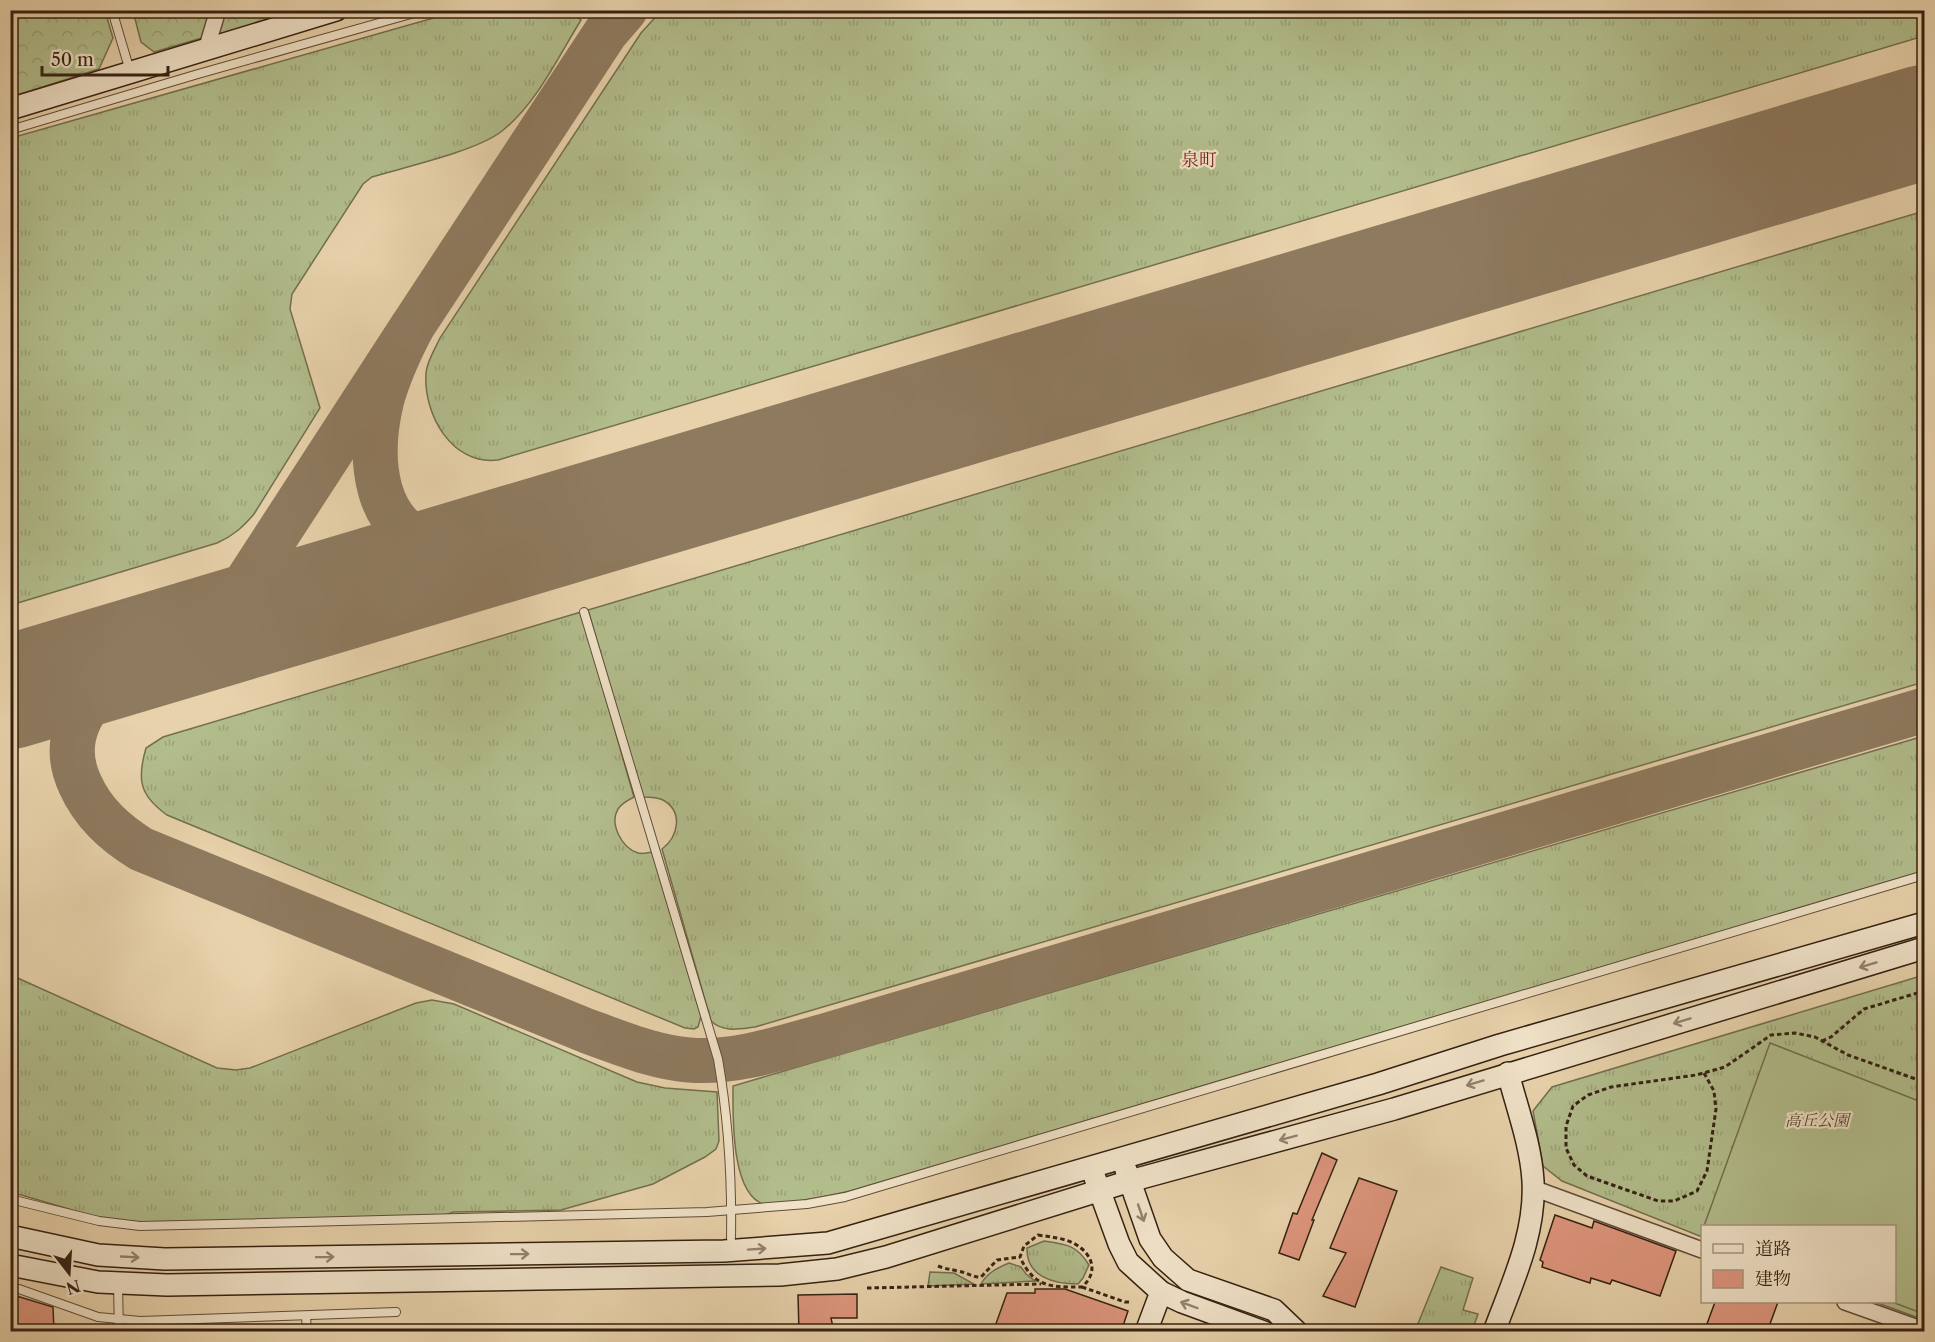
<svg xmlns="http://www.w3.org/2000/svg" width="1935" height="1342" font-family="'Libre Caslon Text','Noto Serif JP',serif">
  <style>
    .grass { fill: url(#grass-tufts); stroke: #736f50; stroke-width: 1.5 }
    .forest { fill: url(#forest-crowns); stroke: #736f50; stroke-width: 1.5 }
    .pitch { fill: #b2bd8c; stroke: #736f50; stroke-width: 1.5 }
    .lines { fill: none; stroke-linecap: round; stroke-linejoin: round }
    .taxiway { stroke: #8e7a5f; stroke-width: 45 }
    .runway { stroke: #8e7a5f; stroke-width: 114 }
    .building { fill: #de967d; stroke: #342113; stroke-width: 1.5 }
    .lane-casing { stroke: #614d39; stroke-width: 10 }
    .street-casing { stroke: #614d39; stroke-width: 18 }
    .secondary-casing { stroke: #342113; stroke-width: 24 }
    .path { stroke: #342113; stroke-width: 3; stroke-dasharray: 4.5 3; stroke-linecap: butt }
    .lane { stroke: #f0e2c8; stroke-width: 8 }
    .street { stroke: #f0e2c8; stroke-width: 15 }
    .secondary { stroke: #f0e2c8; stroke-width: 21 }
    .oneway { stroke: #92826e }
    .labels { text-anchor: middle; stroke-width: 4.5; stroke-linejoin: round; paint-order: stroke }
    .park-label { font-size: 16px; font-style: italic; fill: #544831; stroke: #f0e2c8 }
    .neighbourhood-label { font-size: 18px; fill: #7a1f14; stroke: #f0e2c8 }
  </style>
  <defs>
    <pattern id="grass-tufts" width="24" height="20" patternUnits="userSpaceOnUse" patternTransform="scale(1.5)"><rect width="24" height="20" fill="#b2bd8c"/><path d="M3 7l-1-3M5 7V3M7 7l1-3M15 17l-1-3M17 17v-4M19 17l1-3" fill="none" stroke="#9aa278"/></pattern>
    <pattern id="forest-crowns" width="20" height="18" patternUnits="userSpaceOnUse" patternTransform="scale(1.5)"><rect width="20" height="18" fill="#b2bd8c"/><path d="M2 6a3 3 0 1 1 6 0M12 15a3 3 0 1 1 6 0" fill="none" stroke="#9aa278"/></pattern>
  </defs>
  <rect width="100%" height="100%" fill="#e8d2ab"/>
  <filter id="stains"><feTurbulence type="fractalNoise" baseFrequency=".00333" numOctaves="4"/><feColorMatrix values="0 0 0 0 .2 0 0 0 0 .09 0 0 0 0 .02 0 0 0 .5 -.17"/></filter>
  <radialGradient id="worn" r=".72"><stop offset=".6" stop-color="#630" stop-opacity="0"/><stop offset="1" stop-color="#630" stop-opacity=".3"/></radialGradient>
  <g class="grass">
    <path d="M458 11H568L581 20C558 57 537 103 502 131 477 151 405 167 372 177L363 184 292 294 290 309 320 408 254 514C243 527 233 536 217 543L11 605V138Z"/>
    <path d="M661 11 1924 10V36L498 460C452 466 423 414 426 373 427 361 435 349 440 338L641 33Z"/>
    <path d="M1924 211V682L755 1027C739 1029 724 1033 711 1021L662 849C678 837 684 812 663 800 657 797 650 797 643 797L588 610Z"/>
    <path d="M581 612 634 797C628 800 622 803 618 809 609 824 622 848 638 853 642 854 648 853 652 852L701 1016 698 1027 694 1029 685 1028 167 815C139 795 137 779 146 748L163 737Z"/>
    <path d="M1924 736V871L850 1191C828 1196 807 1200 785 1203 780 1203 772 1205 767 1205 730 1199 733 1113 733 1086Z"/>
    <polygon points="11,975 217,1068 236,1070 250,1068 416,1003 432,1000 454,1004 637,1082 665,1088 717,1092 719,1141 716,1149 705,1157 653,1184 561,1210 453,1212 443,1216 153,1223 125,1222 96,1217 11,1192"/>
    <polygon points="1924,975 1924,1320 1875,1302 1894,1302 1894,1226 1702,1226 1702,1237 1562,1181 1543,1166 1533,1111 1552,1087"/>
    <path d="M1044 1241C1066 1244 1077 1245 1089 1265L1083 1278 1078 1284C1054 1284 1026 1277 1027 1248Z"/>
    <path d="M1009 1263 1021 1267 1026 1274 1035 1281 981 1284C987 1273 997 1268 1009 1263Z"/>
    <polygon points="1441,1267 1473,1278 1463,1310 1478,1314 1472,1331 1415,1331"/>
    <polygon points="930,1272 954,1273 974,1284 928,1286"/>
  </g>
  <g class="forest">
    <polygon points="11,10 105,11 113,38 99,69 11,97"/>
    <polygon points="133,11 211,11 202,38 154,52 141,42"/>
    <polygon points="225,11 298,11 217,35"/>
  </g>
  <polygon class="pitch" points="1770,1043 1924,1103 1924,1314 1892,1302 1894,1302 1894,1226 1704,1226"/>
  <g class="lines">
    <g class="taxiway">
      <path d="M412 327 238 595C222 611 205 628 186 639 163 653 138 663 117 678 81 703 60 741 80 784 93 813 114 832 141 849L587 1031C621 1043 653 1057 689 1060 735 1064 784 1047 828 1035L1924 710"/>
      <path d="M491 549C482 550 473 552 464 552 457 552 449 550 442 548 371 534 368 456 382 399 389 374 400 350 412 327L606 32 625 10"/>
    </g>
    <polyline class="runway" points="10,692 1924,122"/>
  </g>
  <g class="building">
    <polygon points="1322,1153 1337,1160 1312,1220 1314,1220 1299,1260 1279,1253 1293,1213 1297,1214"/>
    <polygon points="1359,1178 1397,1191 1355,1307 1323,1296 1346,1253 1330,1248"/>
    <polygon points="1555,1215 1592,1228 1594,1221 1676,1251 1660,1296 1612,1280 1610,1284 1591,1278 1590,1283 1542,1267 1543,1262 1540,1260"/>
    <polygon points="1035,1289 1065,1289 1128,1311 1121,1332 993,1332 1007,1293 1035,1293"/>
    <polygon points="10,1294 53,1307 54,1332 10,1332"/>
    <polygon points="857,1294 857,1318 831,1318 834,1332 799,1332 798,1295"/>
    <polygon points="1715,1302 1778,1302 1767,1332 1704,1332"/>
  </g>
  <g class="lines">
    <defs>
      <g id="lane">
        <polyline points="112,10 130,71"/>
        <polyline points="10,130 198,74 425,10"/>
        <path d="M584 612 718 1059C728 1117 732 1179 731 1238"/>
        <polyline points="10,1199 99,1221 140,1226 707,1212 807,1204 845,1197 1924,875"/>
        <polyline points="118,1285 119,1332"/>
        <polyline points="10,1288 19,1289 98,1317 140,1321 396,1312"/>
        <polyline points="306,1316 307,1332"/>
      </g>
      <g id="street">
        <polyline points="206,50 218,10"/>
        <polyline points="1533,1188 1702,1250"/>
        <polyline points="1845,1302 1924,1330"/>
      </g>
      <g id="secondary">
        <polyline points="10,109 336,10"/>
        <polyline points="1126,1170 1150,1239 1163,1258 1188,1280 1274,1310 1297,1332"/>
        <polyline points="1095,1178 1119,1244 1128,1262 1161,1292 1182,1302 1264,1332"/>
        <polyline points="10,1236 98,1255 165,1259 724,1251 828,1243 1378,1084 1500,1045 1924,923"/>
        <polyline points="10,1265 98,1282 167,1285 780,1275 837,1269 886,1257 1130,1181 1394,1109 1924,948"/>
        <polyline points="1146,1332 1161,1292"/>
        <path d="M1494 1332C1512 1283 1536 1234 1533 1181 1531 1145 1517 1108 1508 1073"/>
      </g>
    </defs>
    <use href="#lane" class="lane-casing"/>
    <use href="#street" class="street-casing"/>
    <use href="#secondary" class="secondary-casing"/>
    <g class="path">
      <polyline points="1822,1041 1831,1037 1864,1009 1924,991"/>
      <polyline points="1704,1073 1714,1091 1716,1109 1707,1171 1697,1191 1674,1201 1658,1201 1587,1176 1574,1165 1566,1148 1566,1126 1573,1106 1588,1095 1611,1087 1696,1075 1725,1067 1771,1035 1795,1033 1815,1037 1848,1055 1924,1082"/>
      <path d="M1038 1235C1051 1237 1064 1238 1075 1244 1094 1255 1098 1273 1082 1287 1051 1287 1034 1288 1020 1257L1024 1246Z"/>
      <path d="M938 1266C945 1269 950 1269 957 1271 967 1272 970 1277 981 1277L997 1260 1020 1257"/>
      <polyline points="1082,1287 1125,1302 1132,1302"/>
      <polyline points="867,1288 1041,1284"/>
    </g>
    <use href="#lane" class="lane"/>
    <use href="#street" class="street"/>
    <use href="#secondary" class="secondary"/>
  </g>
  <defs><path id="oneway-shaft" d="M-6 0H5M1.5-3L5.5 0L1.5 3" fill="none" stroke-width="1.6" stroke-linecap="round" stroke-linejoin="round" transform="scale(1.5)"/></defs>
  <g class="oneway">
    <use href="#oneway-shaft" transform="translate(1868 965) rotate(163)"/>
    <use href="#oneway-shaft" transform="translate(1682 1021) rotate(163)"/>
    <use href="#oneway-shaft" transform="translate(1475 1083) rotate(163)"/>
    <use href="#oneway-shaft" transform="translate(1288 1138) rotate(165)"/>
    <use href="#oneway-shaft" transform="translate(1141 1213) rotate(71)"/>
    <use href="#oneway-shaft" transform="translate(757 1249) rotate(-4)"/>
    <use href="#oneway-shaft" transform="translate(520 1254) rotate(-1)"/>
    <use href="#oneway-shaft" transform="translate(130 1257) rotate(3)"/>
    <use href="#oneway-shaft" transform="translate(325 1257) rotate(-1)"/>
    <use href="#oneway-shaft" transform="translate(1189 1305) rotate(-160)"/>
  </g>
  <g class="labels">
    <g class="park-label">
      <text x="1817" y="1126">高丘公園</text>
    </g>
    <g class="neighbourhood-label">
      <text x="1199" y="166">泉町</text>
    </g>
  </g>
  <rect width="1935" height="1342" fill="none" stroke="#e8d2ab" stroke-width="36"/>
  <rect x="12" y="12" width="1911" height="1318" fill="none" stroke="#342113" stroke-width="3"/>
  <rect x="18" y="18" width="1899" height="1306" fill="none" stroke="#342113" stroke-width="1.5"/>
  <rect x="1701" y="1225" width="195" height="78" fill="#f0e2c8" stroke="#a59580" stroke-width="1.5"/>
  <rect x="1713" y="1244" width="30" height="9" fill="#f0e2c8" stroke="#a59580" stroke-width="1.5"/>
  <text x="1755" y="1255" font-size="18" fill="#342113">道路</text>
  <rect x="1713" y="1270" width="30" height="18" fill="#de967d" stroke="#a59580" stroke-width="1.5"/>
  <text x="1755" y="1285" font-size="18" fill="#342113">建物</text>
  <g transform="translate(69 1273) rotate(163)" stroke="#f0e2c8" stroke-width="4.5" paint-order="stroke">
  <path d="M0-4.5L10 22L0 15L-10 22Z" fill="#342113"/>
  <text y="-9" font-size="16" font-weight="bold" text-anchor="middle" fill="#342113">N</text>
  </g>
  <path d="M42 66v9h126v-9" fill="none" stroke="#342113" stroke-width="3"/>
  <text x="51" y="66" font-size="18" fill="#342113" stroke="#f0e2c8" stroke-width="4.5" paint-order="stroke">50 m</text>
  <rect width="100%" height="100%" filter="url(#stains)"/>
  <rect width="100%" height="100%" fill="url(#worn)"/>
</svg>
